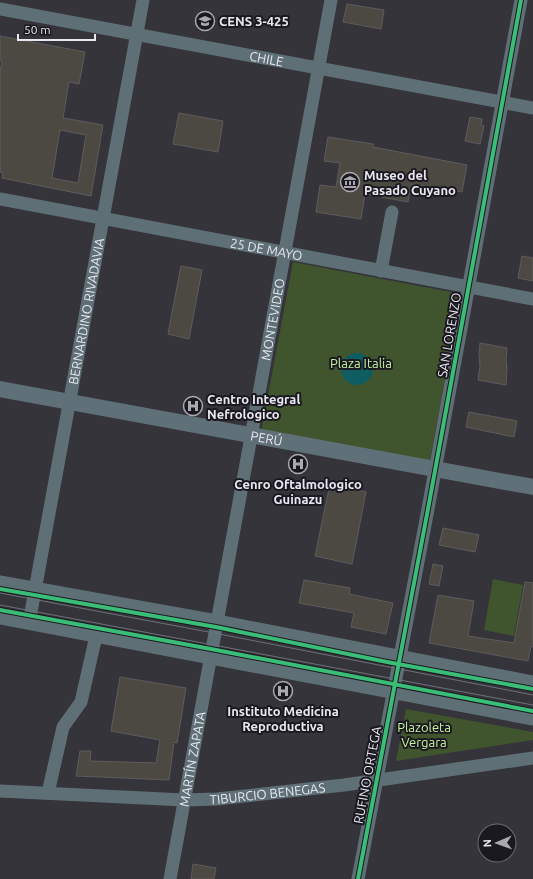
<svg xmlns="http://www.w3.org/2000/svg" width="533" height="879" font-family="Ubuntu,sans-serif">
  <style>
    .green { fill: #40552d }
    .water { fill: #105d61 }
    .building { fill: #4c4842; stroke: #5e5c5c; fill-rule: evenodd }
    .lines { fill: none; stroke-linecap: round; stroke-linejoin: round }
    .minor { stroke: #5e7076; stroke-width: 13 }
    .major { stroke: #607078; stroke-width: 16 }
    .tram { stroke: #6b7278; stroke-width: 1 }
    .cycleway-casing { stroke: #1b1920; stroke-width: 6 }
    .cycleway { stroke: #3abd76; stroke-width: 4 }
    .labels { text-anchor: middle; stroke-width: 4; stroke-linejoin: round; paint-order: stroke }
    .poi-label { font-size: 13px; font-weight: bold; fill: #e9e7f1; stroke: #1b1920; text-anchor: start }
    .street-label { font-size: 13px; fill: #e9e7f1; stroke: #1b1920 }
    .park-label { font-size: 13px; fill: #c5f49e; stroke: #1b1920 }
  </style>
  <rect width="100%" height="100%" fill="#35343a"/>
  <g class="green">
    <polygon points="293,262 461,294 429,465 261,433"/>
    <polygon points="493,579 523,585 514,636 484,630"/>
    <polygon points="406,709 533,732 533,740 396,761"/>
  </g>
  <circle class="water" cx="357" cy="369" r="16"/>
  <g class="building">
    <polygon points="347,4 384,10 381,29 343,22"/>
    <path d="M0 36 85 52 79 84 69 82 63 118 103 125 91 196 2 178 3 173 0 172V72L2 61 0 60ZM60 130 86 135 78 183 52 178Z"/>
    <polygon points="179,113 223,121 218,152 173,144"/>
    <polygon points="470,117 482,119 481,125 484,126 480,144 465,141"/>
    <polygon points="328,137 373,144 373,147 467,165 462,192 411,184 408,202 365,194 361,219 316,212 320,185 336,187 340,163 324,161"/>
    <polygon points="522,256 533,258 533,281 518,278"/>
    <polygon points="181,266 202,270 189,339 168,334"/>
    <polygon points="480,343 507,348 506,360 507,369 506,385 478,380 480,366 479,353"/>
    <polygon points="469,412 517,421 514,437 466,427"/>
    <polygon points="330,484 366,492 352,564 315,556"/>
    <polygon points="443,528 479,535 475,552 439,545"/>
    <polygon points="433,564 443,566 439,586 429,584"/>
    <polygon points="304,580 350,588 349,594 393,603 386,634 351,627 354,613 299,603"/>
    <polygon points="525,582 533,583 533,647 531,646 528,661 429,643 438,595 474,601 468,636 514,643"/>
    <polygon points="120,677 186,688 177,743 174,742 169,780 76,776 80,751 91,751 90,761 156,763 160,740 111,731"/>
    <polygon points="193,864 216,868 214,879 191,879"/>
  </g>
  <g class="lines">
    <g class="minor">
      <path id="s1" d="M0 9 533 108"/>
      <path id="s2" d="M0 199 533 299"/>
      <polyline points="381,271 392,212"/>
      <polyline points="0,582 217,621 533,682"/>
      <polyline points="0,618 533,719"/>
      <path id="s3" d="M29 623 143 0"/>
      <path id="s4" d="M0 791 184 800 217 799 344 785 533 758"/>
      <polyline points="48,793 63,727 81,702 96,636"/>
      <path id="s5" d="M170 879 331 0"/>
      <polyline points="358,879 428,509 521,0"/>
    </g>
    <path class="major" id="s6" d="M0 389 533 487"/>
    <g class="tram">
      <polyline points="0,593 214,633 533,695"/>
      <polyline points="0,605 533,705"/>
    </g>
    <defs>
      <g id="cycleway">
        <polyline points="0,589 216,627 387,662 533,689"/>
        <polyline points="0,610 211,649 533,711"/>
        <polyline points="358,879 428,509 521,0"/>
      </g>
    </defs>
    <use href="#cycleway" class="cycleway-casing"/>
    <use href="#cycleway" class="cycleway"/>
  </g>
  <defs>
    <symbol id="university-ring" viewBox="-11 -11 22 22"><circle r="9.5" fill="#1b1920" stroke="#aaa8b1" stroke-width="1.5"/><path d="M0-5L7-2L0 1L-7-2ZM-4 1L0 2.5L4 1V4Q0 6-4 4Z" fill="#aaa8b1"/></symbol>
    <symbol id="museum-ring" viewBox="-11 -11 22 22"><circle r="9.5" fill="#1b1920" stroke="#aaa8b1" stroke-width="1.5"/><path d="M0-6L6-3V-2H-6V-3ZM-5-1h2V3h-2ZM-1-1h2V3h-2ZM3-1h2V3H3ZM-6 4H6V6H-6Z" fill="#aaa8b1"/></symbol>
    <symbol id="hospital-ring" viewBox="-11 -11 22 22"><circle r="9.5" fill="#1b1920" stroke="#aaa8b1" stroke-width="1.5"/><path d="M-5-5h3v3.5h4V-5h3V5h-3V1.5h-4V5h-3Z" fill="#aaa8b1"/></symbol>
  </defs>
  <g fill-rule="evenodd">
    <use href="#university-ring" x="194" y="10" width="22" height="22"/>
    <use href="#museum-ring" x="339" y="171" width="22" height="22"/>
    <use href="#hospital-ring" x="182" y="395" width="22" height="22"/>
    <use href="#hospital-ring" x="287" y="453" width="22" height="22"/>
    <use href="#hospital-ring" x="272" y="680" width="22" height="22"/>
  </g>
  <g class="labels">
    <g class="poi-label">
      <text x="219" y="26">CENS 3-425</text>
      <text x="364" y="180">Museo del<tspan x="364" dy="15">Pasado Cuyano</tspan></text>
      <text x="207" y="404">Centro Integral<tspan x="207" dy="15">Nefrologico</tspan></text>
      <text x="298" y="489" text-anchor="middle">Cenro Oftalmologico<tspan x="298" dy="15">Guinazu</tspan></text>
      <text x="283" y="716" text-anchor="middle">Instituto Medicina<tspan x="283" dy="15">Reproductiva</tspan></text>
    </g>
    <g class="street-label">
      <text dy="5" stroke="none"><textPath href="#s1" startOffset="271">CHILE</textPath></text>
      <text dy="5" stroke="none"><textPath href="#s2" startOffset="271">25 DE MAYO</textPath></text>
      <text dy="5" stroke="none"><textPath href="#s3" startOffset="317">BERNARDINO RIVADAVIA</textPath></text>
      <text dy="5" stroke="none"><textPath href="#s5" startOffset="569">MONTEVIDEO</textPath></text>
      <text transform="translate(449 335) rotate(-80)" y="5">SAN LORENZO</text>
      <text dy="5" stroke="none"><textPath href="#s6" startOffset="271">PERÚ</textPath></text>
      <text dy="5" stroke="none"><textPath href="#s5" startOffset="122">MARTÍN ZAPATA</textPath></text>
      <text transform="translate(367 775) rotate(-79)" y="5">RUFINO ORTEGA</text>
      <text dy="5" stroke="none"><textPath href="#s4" startOffset="268">TIBURCIO BENEGAS</textPath></text>
    </g>
    <g class="park-label">
      <text x="361" y="368">Plaza Italia</text>
      <text x="424" y="732">Plazoleta<tspan x="424" dy="15">Vergara</tspan></text>
    </g>
  </g>
  <g transform="translate(497 843) rotate(268)"><circle r="19" fill="#1b1920" stroke="#6d6b74"/>
  <path d="M0-3L7 15L0 10L-7 15Z" fill="#aaa8b1"/>
  <text y="-6" font-size="11" font-weight="bold" text-anchor="middle" fill="#e9e7f1">N</text>
  </g>
  <path d="M18 34v6h77v-6" fill="none" stroke="#e9e7f1" stroke-width="2"/>
  <text x="24" y="34" font-size="12" fill="#e9e7f1" stroke="#1b1920" stroke-width="3" paint-order="stroke">50 m</text>
</svg>
